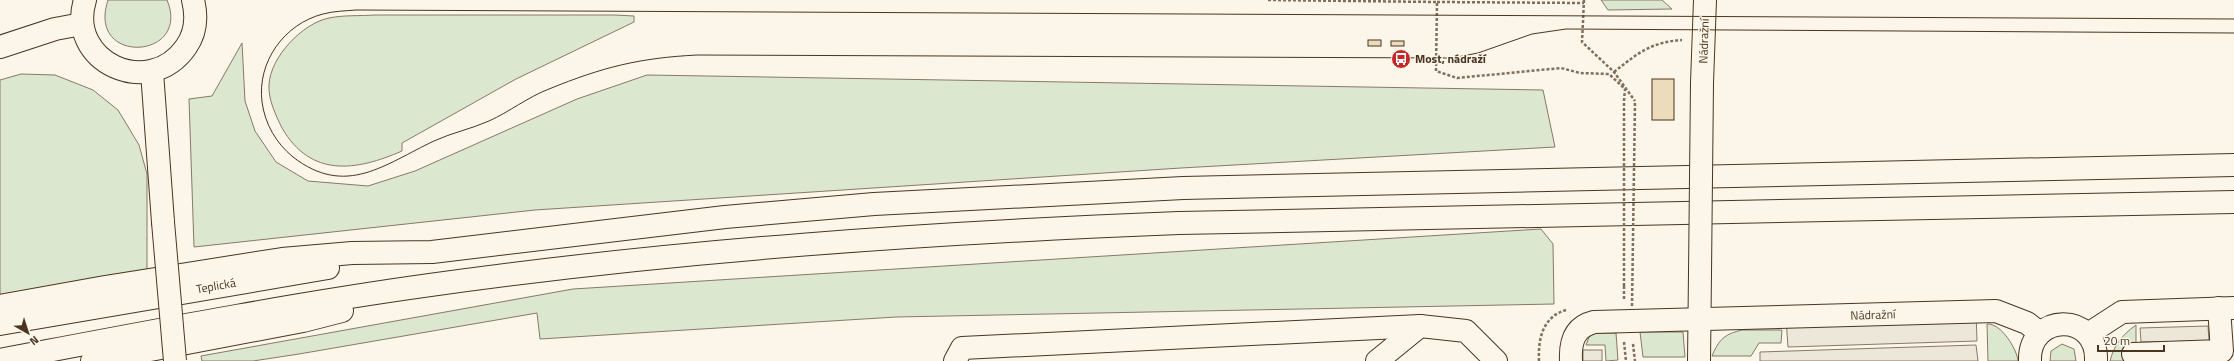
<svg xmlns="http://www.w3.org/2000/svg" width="2234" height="361" font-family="'Titillium Web',sans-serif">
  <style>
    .green { fill: #dce7d0; stroke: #887966 }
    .parking { fill: #ede7d9; stroke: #887966 }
    .building { fill: #ecdcbc; stroke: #4a3520 }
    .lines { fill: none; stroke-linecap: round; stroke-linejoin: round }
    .minor-casing { stroke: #4a3520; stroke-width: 24 }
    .highway-casing { stroke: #4a3520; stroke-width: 24 }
    .path { stroke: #7f6f5c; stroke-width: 2.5; stroke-dasharray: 3 2; stroke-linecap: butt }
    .minor { stroke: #fbf6e9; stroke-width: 22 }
    .highway { stroke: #fbf6e9; stroke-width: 22 }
    .tram { stroke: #4a3520; stroke-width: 1 }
    .minor-bridge-casing { stroke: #4a3520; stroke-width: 24; stroke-linecap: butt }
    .path-bridge { stroke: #7f6f5c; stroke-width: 2.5; stroke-dasharray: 3 2; stroke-linecap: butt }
    .minor-bridge { stroke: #fbf6e9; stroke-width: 22 }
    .labels { text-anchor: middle; stroke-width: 3; stroke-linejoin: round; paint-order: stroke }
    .street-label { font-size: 12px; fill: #4a3520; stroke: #fbf6e9 }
    .poi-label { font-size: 12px; font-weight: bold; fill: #4a3520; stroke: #fbf6e9; text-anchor: start }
  </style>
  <rect width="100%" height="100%" fill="#fbf6e9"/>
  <g class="green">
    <path d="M108 0H167C192 60 86 66 108 0Z"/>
    <polygon points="1601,0 1662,0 1672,9 1608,10"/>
    <path d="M375 15H615L634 16V22L516 79 402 143V151C356 171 311 178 282 128 276 116 268 99 269 85 270 57 303 23 329 18 343 15 360 16 375 15Z"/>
    <polygon points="242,43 245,101 255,131 276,162 308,181 368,186 415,171 577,99 647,75 1543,90 1555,147 1181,168 535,210 194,247 189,99 212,96"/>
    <polygon points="21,74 55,75 93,90 118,110 139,145 147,174 147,272 0,295 0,80"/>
    <polygon points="1541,229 1553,244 1554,304 896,317 540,339 537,313 299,354 253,361 202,361 201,356 573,289"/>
    <path d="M1987 324C2001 323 2017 349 2018 361H1988Z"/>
    <path d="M2136 325V342L2126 349 2125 361H2110C2114 345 2122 335 2136 325Z"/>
    <path d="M1742 330H1782L1781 343H1759L1751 356H1712C1719 339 1725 334 1742 330Z"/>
    <polygon points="1640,332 1683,332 1685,357 1643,357"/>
    <polygon points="1596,333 1616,333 1618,360 1606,361 1605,345 1586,345 1589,337"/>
    <polygon points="2062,344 2074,349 2076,361 2050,361 2051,351"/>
  </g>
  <g class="parking">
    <polygon points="1976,312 1977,341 1788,347 1786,318"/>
    <polygon points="2208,326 2209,341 2141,342 2140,328"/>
    <polygon points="1976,345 1978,361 1760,361 1760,352"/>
    <rect x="1583" y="350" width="19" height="11"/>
  </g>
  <g class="building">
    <rect x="1368" y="40" width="13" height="6"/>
    <rect x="1391" y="41" width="13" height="5"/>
    <rect x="1652" y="79" width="22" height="41"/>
  </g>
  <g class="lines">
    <defs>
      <g id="minor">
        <path d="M85 0C66 62 149 100 186 47 196 33 197 16 193 0"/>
        <polyline points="152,72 163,222"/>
        <polyline points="1702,83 1705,0"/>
        <polyline points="2088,334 2122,312 2234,308"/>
        <polyline points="2133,354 2222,351 2219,308"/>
        <polyline points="955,361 962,348 1420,326 1466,331 1496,361"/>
        <polyline points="1377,361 1420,326"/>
        <path d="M1571 361C1570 342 1574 327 1594 322L1996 311 2027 323 2040 333"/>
        <polyline points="1699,361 1700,273"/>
        <path d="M2030 361C2028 313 2098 311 2096 361"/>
      </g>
      <g id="highway">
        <polyline points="0,47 55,29 82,24"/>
        <polyline points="0,306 105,287 282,259 352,253 432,252 725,217 874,204 1183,188 2234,165"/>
        <polyline points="0,324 328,268"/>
        <path d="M0 360C143 333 286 305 430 285 678 250 929 233 1179 223L2234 202"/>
        <polyline points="92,361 303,321 342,311"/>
      </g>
    </defs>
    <use href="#minor" class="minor-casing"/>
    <use href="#highway" class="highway-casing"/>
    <g class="path">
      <polyline points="1268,0 1437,2 1436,71 1457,78 1561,68 1580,73 1609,74 1625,89"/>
      <polyline points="1584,0 1582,42 1614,72 1635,101"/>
      <polyline points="1437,2 1584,3"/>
      <path d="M1614 72C1638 53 1651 42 1682 40"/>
      <polyline points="1624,101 1625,89"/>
      <polyline points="1624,299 1624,286"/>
      <polyline points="1624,342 1626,361"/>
      <polyline points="1633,344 1635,361"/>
      <path d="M1539 361C1538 340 1542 317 1566 310"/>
    </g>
    <use href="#minor" class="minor"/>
    <use href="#highway" class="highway"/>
    <path class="tram" d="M2234 19 356 10C345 11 334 11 323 14 284 24 257 62 262 102 265 124 276 143 293 157 346 198 385 164 434 141 451 133 471 129 489 121 509 112 528 97 549 89 603 67 639 58 697 55L1452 58 1478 53 1532 34 1566 29 2234 33"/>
    <defs>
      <g id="minor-bridge">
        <polyline points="163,222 175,361"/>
        <polyline points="1700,273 1702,83"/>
      </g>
    </defs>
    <use href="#minor-bridge" class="minor-bridge-casing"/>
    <g class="path-bridge">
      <polyline points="1624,286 1624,101"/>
      <polyline points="1632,306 1635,101"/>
    </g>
    <use href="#minor-bridge" class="minor-bridge"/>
  </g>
  <defs>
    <symbol id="bus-disc" viewBox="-11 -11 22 22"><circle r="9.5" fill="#c62828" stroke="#fbf6e9"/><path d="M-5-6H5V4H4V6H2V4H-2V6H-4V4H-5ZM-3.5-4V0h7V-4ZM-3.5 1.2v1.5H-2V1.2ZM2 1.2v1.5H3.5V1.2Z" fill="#fff"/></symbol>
  </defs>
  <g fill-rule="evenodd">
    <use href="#bus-disc" x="1390" y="48" width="22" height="22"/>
  </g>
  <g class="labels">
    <g class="street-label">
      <text transform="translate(1704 41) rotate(-88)" y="4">Nádražní</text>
      <text transform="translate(216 286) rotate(-10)" y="4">Teplická</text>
      <text transform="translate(1873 315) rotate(-2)" y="4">Nádražní</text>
    </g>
    <g class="poi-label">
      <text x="1415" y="63">Most, nádraží</text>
    </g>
  </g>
  <g transform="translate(28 333) rotate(141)" stroke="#fbf6e9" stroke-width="3" paint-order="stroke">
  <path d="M0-3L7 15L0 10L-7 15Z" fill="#4a3520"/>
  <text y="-6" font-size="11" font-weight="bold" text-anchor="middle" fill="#4a3520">N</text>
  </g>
  <path d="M2098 345v6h66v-6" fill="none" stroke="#4a3520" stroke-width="2"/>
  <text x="2104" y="345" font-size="12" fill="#4a3520" stroke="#fbf6e9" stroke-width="3" paint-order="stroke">20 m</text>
</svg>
